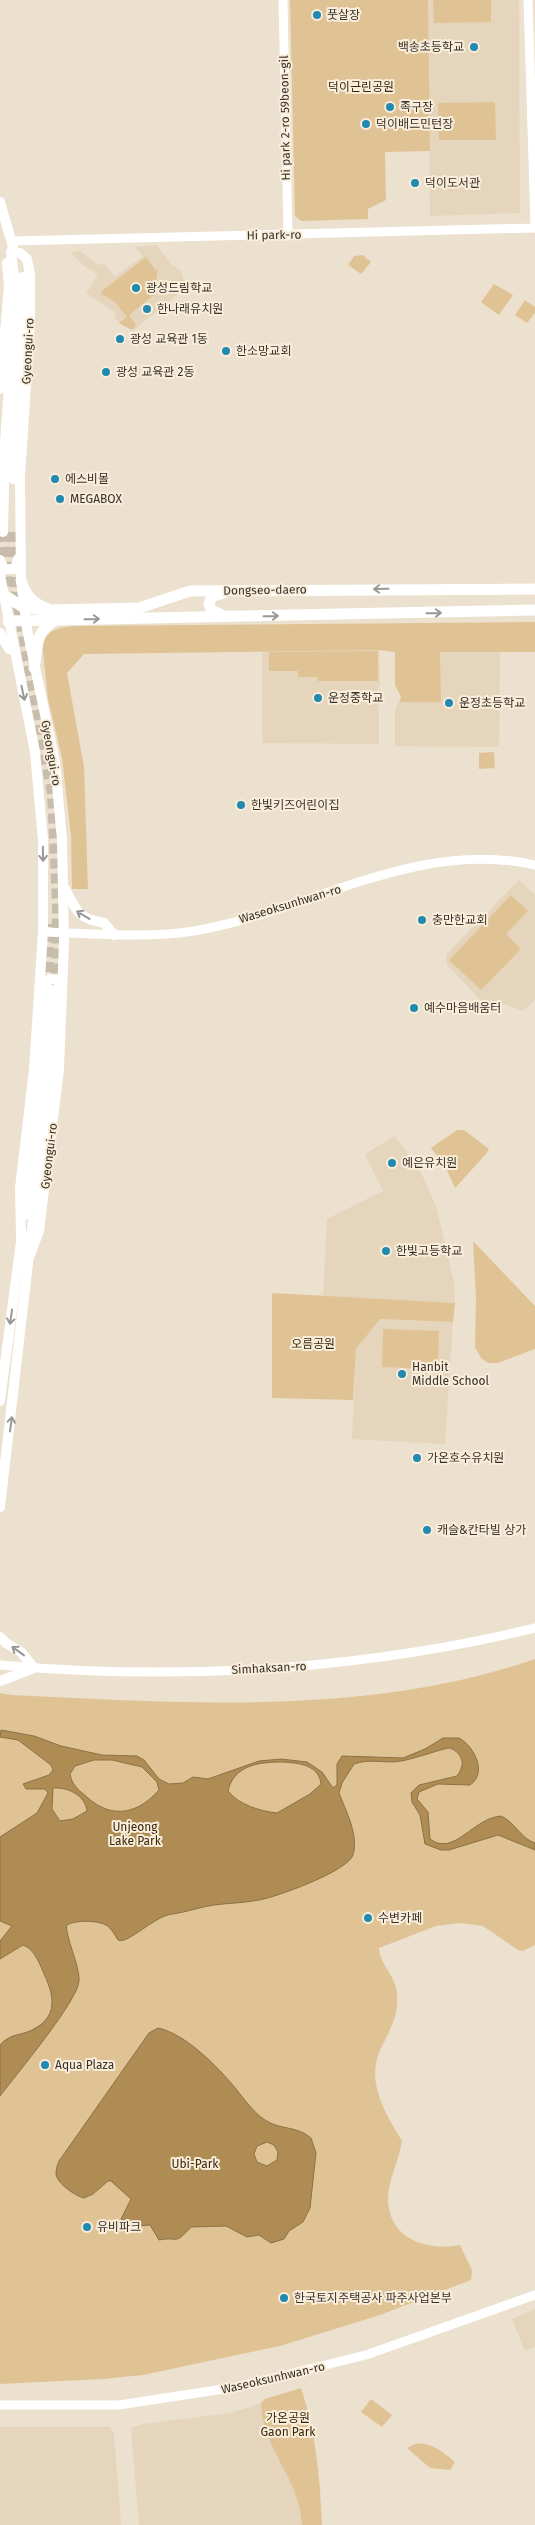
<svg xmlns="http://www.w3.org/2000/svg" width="535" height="2525" font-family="'Fira Sans','Noto Sans KR',sans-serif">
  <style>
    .built { fill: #e5d5bc }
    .green { fill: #e0c395 }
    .water { fill: #af8c53; stroke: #8b7147; fill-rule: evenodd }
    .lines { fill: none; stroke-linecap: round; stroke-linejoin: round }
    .primary-tunnel { stroke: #c8bdad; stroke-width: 10; stroke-dasharray: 10 5; stroke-linecap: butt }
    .secondary { stroke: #fff; stroke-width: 9 }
    .primary { stroke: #fff; stroke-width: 10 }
    .highway { stroke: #fff; stroke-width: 11 }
    .oneway { stroke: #9a9894 }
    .poi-dot { fill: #208ab1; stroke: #faeedb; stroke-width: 2 }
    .labels { text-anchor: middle; stroke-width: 4; stroke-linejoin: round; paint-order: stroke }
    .poi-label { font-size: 12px; fill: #36312a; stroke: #faeedb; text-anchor: start }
    .park-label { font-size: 12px; fill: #37280d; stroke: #faeedb }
    .street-label { font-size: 12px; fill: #36312a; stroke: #faeedb }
  </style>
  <rect width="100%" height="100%" fill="#ece0ce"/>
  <g class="built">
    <polygon points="428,0 519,0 520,213 430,216"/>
    <polygon points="156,245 172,265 181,271 186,287 134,330 119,323 114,316 116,313 86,293 98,274 84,266 70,252 80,251 99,265 105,264 115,277 143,256 135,247"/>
    <polygon points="262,650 379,650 380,686 374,696 379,707 379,744 262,743"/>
    <polygon points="440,652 500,652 499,747 395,746 395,709 401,697 395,685"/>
    <polygon points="519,880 535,895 535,1000 523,1011 498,1002 490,1010 447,965 446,955"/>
    <polygon points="395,1136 421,1173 436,1206 454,1282 455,1303 323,1297 327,1219 383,1191 365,1154"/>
    <polygon points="380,1319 453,1322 445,1444 352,1439 356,1349"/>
    <polygon points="535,2309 535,2347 525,2351 512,2319"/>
    <polygon points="261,2403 269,2440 295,2488 300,2504 302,2525 139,2525 131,2428 143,2424 231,2413"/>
    <polygon points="0,2427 110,2427 114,2434 121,2525 0,2525"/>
  </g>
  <g class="green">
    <polygon points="290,0 428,0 430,151 385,152 386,200 368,209 368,219 301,221 295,216"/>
    <polygon points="433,0 491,0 491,22 434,23"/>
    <polygon points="495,102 496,140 439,140 438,103"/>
    <polygon points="363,255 371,262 361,274 348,265 354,256"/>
    <polygon points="146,257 156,271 158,269 154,295 129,315 136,325 132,330 119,323 127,317 114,301 101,294 102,291"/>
    <polygon points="494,284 513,295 499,315 481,302"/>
    <polygon points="525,300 535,307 535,313 527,323 515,315"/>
    <path d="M535 622V652H440L441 702H400L401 697 395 685V652L379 650 84 654 67 673 84 767 88 889H72L71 835 62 758 48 699 42 642C51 628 61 627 77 626Z"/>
    <polygon points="378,651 378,681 318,681 317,677 298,677 298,671 269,671 269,652"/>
    <polygon points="494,752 495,768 479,769 479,753"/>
    <polygon points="511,895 528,911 506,934 521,949 481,990 449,960"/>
    <polygon points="457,1130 464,1130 489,1149 486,1154 455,1188 445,1166 431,1148"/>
    <polygon points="473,1241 535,1306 535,1349 498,1363 488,1363 481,1358 475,1347 476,1298"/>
    <polygon points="272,1293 455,1303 453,1322 380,1319 356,1349 353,1400 272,1398"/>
    <polygon points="383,1329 439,1331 438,1366 433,1366 433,1369 382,1367"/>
    <path d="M535 1659V1945L523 1951 518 1950 483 1926 459 1923 436 1926 379 1948C380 1965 396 1976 397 1994 399 2015 390 2030 381 2048 365 2081 385 2113 402 2141 399 2161 388 2179 388 2201 390 2240 428 2251 460 2245L472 2270 471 2280 380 2315 280 2346 143 2375 103 2379 0 2384V1693L11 1695C185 1703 367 1717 535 1659Z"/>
    <path d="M301 2388C316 2433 320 2477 322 2525H302C299 2475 262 2450 261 2403L265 2399Z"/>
    <polygon points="371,2399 392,2415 382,2427 361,2412"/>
    <path d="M415 2444C431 2441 444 2453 455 2462L450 2470 430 2468 407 2448Z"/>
  </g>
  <g class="water">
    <path d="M1 1730 34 1736 61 1746 102 1755 137 1756 144 1760 159 1779 169 1784 183 1783 193 1777 208 1779 259 1761 281 1759 307 1762 322 1772 333 1788 337 1785V1764L342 1756 403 1758 425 1749 443 1738H459C474 1746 488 1773 470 1785L438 1784 419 1792 417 1799 428 1812 430 1839C454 1857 473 1818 501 1816 515 1822 520 1838 535 1843V1850L498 1835 449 1850H441L425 1844 420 1815 412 1802 411 1793 419 1785 457 1776C461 1770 464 1764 461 1758 459 1753 454 1749 449 1748 445 1748 410 1760 401 1761 385 1764 370 1758 354 1764L342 1783 339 1793C346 1811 359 1836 353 1855 348 1871 277 1897 259 1900 244 1903 229 1903 214 1905 200 1907 187 1912 173 1914 155 1915 128 1945 118 1940 115 1935 111 1928 106 1925 97 1920 75 1920 67 1925 64 1933 80 1966 79 1981 78 2001 15 2076 0 2096V2045C10 2033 22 2036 34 2029 58 2016 54 1996 45 1976 40 1965 35 1949 23 1945L0 1959V1941L12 1926 0 1921V1837L37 1813 48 1793 45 1789H26L23 1784 49 1775 53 1770 51 1765 18 1740 0 1737ZM94 1760H112L142 1767 157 1782 159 1790C139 1813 113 1820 88 1798 80 1791 72 1786 70 1774L75 1766ZM283 1762C299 1763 319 1765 321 1784L310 1794 277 1813C260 1811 239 1805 228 1791 234 1764 261 1762 283 1762ZM53 1788C68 1787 85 1795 87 1811L73 1819 60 1821 52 1809Z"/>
    <path d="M158 2028C186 2034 218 2067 236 2089 245 2100 253 2112 265 2120 280 2130 298 2126 311 2138L316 2153 310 2208 303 2222 289 2231 284 2239 271 2243 259 2235 247 2237 226 2226 191 2227C174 2246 179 2236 159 2240L150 2225 136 2226 121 2219 131 2199 111 2181H108L93 2194 84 2198C76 2196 57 2184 56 2174 56 2170 57 2165 59 2161L149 2033ZM267 2142 274 2145 278 2152 277 2160 267 2166 257 2162 254 2154 257 2146Z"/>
  </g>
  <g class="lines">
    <g class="primary-tunnel">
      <polyline points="3,532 9,599"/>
      <polyline points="12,532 15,591 52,794 57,904 56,988"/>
      <polyline points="48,987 50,924"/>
    </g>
    <g class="secondary">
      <polyline points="283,0 288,235"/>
      <polyline points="528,0 535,224"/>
      <polyline points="12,241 535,228"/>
      <path d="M43 932C93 933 143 939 194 931 308 912 416 838 535 865"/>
      <path d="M0 1665C179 1681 360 1670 535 1628"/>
      <polyline points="0,2405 119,2405 236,2387 366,2355 535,2295"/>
    </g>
    <g class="primary">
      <polyline points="0,202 13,247 11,252 16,292 5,442 3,532"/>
      <polyline points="20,253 27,259 30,275 30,322 20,477 21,580 27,629 55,762 62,840 64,942 59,1069 39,1231 30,1255"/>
      <polyline points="0,389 9,286 7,263"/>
      <polyline points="13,479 23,277"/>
      <polyline points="0,560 4,569 15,569 18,559"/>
      <polyline points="0,575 35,752 43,840 43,932 34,1069 20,1188 21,1239"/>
      <polyline points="0,633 9,649"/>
      <path d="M65 889C77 911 77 918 104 923L114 935"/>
      <polyline points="40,986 50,979 59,980 62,985"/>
      <polyline points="25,1215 41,1078 48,988"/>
      <polyline points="0,1401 22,1234"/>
      <polyline points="0,1507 51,1062 56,989"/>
      <polyline points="0,1637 6,1643 21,1652 34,1668 0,1681"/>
    </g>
    <g class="highway">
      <path d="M21 580C25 594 32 603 46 608"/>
      <polyline points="3,594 24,608 50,610 139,608 190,591 535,589"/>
      <polyline points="222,615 211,610 209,604 211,597 223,593"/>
      <polyline points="8,621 535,610"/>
      <path d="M34 668C39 644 33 634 57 619"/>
    </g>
  </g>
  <defs><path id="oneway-shaft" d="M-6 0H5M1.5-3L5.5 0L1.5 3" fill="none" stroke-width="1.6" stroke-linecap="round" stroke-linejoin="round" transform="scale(1.25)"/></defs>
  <g class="oneway">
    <use href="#oneway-shaft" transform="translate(381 589) rotate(179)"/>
    <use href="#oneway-shaft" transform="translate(434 613) rotate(-1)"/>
    <use href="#oneway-shaft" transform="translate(271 616) rotate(-1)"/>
    <use href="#oneway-shaft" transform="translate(92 619) rotate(-1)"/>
    <use href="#oneway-shaft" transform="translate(23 693) rotate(78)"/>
    <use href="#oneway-shaft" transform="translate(43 854) rotate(89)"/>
    <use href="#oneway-shaft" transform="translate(83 915) rotate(-149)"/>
    <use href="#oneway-shaft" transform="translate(11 1317) rotate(98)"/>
    <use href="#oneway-shaft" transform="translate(11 1424) rotate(-82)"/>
    <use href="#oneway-shaft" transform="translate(18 1651) rotate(-144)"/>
  </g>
  <g class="poi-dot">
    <circle cx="317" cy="15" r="5"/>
    <circle cx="474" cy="47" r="5"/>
    <circle cx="390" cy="107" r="5"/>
    <circle cx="366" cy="124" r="5"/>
    <circle cx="415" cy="183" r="5"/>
    <circle cx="136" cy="288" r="5"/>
    <circle cx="147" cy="309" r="5"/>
    <circle cx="120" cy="339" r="5"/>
    <circle cx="226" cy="351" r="5"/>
    <circle cx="106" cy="372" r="5"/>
    <circle cx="55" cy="479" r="5"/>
    <circle cx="60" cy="499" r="5"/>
    <circle cx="318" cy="698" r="5"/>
    <circle cx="449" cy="703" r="5"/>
    <circle cx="241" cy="805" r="5"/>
    <circle cx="422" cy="920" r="5"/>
    <circle cx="414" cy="1008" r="5"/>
    <circle cx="392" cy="1163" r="5"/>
    <circle cx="386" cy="1251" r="5"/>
    <circle cx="402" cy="1374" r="5"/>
    <circle cx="417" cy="1458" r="5"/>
    <circle cx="427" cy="1530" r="5"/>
    <circle cx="368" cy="1918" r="5"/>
    <circle cx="45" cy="2065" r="5"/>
    <circle cx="87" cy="2227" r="5"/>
    <circle cx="284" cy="2298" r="5"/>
  </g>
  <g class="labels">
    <g class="poi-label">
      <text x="327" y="19">풋살장</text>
      <text x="464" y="51" text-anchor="end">백송초등학교</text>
      <text x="400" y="111">족구장</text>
      <text x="376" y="128">덕이배드민턴장</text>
      <text x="425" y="187">덕이도서관</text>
      <text x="146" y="292">광성드림학교</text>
      <text x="157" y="313">한나래유치원</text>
      <text x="130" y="343">광성 교육관 1동</text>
      <text x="236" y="355">한소망교회</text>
      <text x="116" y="376">광성 교육관 2동</text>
      <text x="65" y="483">에스비몰</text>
      <text x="70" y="503">MEGABOX</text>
      <text x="328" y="702">운정중학교</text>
      <text x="459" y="707">운정초등학교</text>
      <text x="251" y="809">한빛키즈어린이집</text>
      <text x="432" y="924">충만한교회</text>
      <text x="424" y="1012">예수마음배움터</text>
      <text x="402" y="1167">예은유치원</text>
      <text x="396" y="1255">한빛고등학교</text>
      <text x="412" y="1371">Hanbit<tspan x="412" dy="14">Middle School</tspan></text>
      <text x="427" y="1462">가온호수유치원</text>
      <text x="437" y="1534">캐슬&amp;칸타빌 상가</text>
      <text x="378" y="1922">수변카페</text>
      <text x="55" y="2069">Aqua Plaza</text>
      <text x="97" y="2231">유비파크</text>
      <text x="294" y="2302">한국토지주택공사 파주사업본부</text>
    </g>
    <g class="park-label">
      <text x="361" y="91">덕이근린공원</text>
      <text x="313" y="1348">오름공원</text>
      <text x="135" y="1831">Unjeong<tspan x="135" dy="14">Lake Park</tspan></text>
      <text x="195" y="2168">Ubi-Park</text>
      <text x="288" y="2422">가온공원<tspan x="288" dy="14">Gaon Park</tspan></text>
    </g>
    <g class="street-label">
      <text transform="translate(285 118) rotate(-91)" y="4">Hi park 2-ro 59beon-gil</text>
      <text transform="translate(274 235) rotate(-1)" y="4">Hi park-ro</text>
      <text transform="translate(28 351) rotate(-87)" y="4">Gyeongui-ro</text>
      <text transform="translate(265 590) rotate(-1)" y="4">Dongseo-daero</text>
      <text transform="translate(51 753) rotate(80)" y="4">Gyeongui-ro</text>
      <text transform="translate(290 904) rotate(-17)" y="4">Waseoksunhwan-ro</text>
      <text transform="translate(49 1156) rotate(-83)" y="4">Gyeongui-ro</text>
      <text transform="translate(269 1668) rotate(-3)" y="4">Simhaksan-ro</text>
      <text transform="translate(273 2378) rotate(-13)" y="4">Waseoksunhwan-ro</text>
    </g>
  </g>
</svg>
